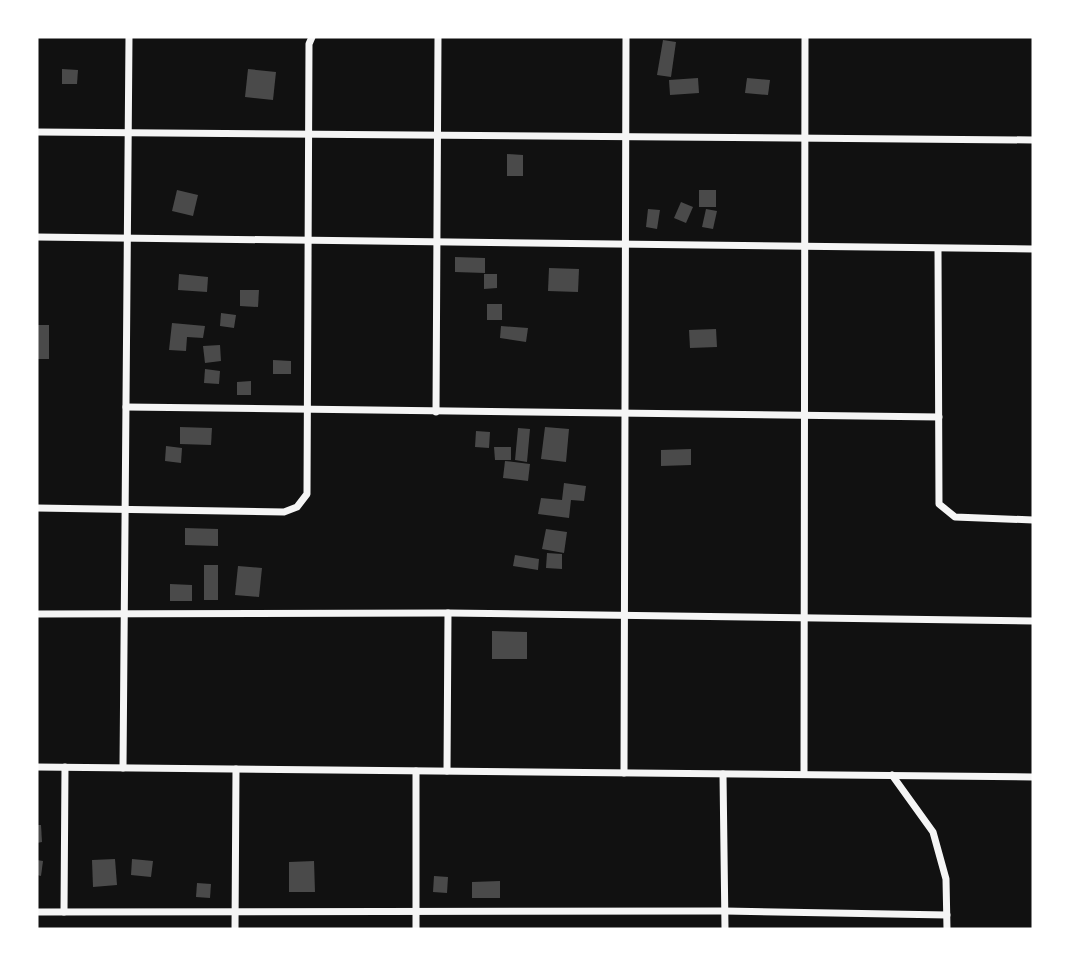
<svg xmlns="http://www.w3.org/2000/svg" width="1070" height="966" font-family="Bitter,serif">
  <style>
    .building { fill: #4a4a4a }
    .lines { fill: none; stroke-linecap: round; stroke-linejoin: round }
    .minor { stroke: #f5f5f5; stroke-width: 7 }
  </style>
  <rect width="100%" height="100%" fill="#111"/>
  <g class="building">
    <polygon points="663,40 676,42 671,77 657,75"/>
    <polygon points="62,69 78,70 77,84 62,84"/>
    <polygon points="248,69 276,72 273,100 245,97"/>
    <polygon points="698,78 699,93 670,95 669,80"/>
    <polygon points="747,78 770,80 768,95 745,93"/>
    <polygon points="507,154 523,155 523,176 507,176"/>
    <polygon points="177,190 198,195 193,216 172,211"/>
    <rect x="699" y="190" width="17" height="17"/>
    <polygon points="681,202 693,207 686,223 674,218"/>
    <polygon points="648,209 660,210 657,229 646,227"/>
    <polygon points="706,209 717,211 713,229 702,227"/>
    <polygon points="455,257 485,258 485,273 455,272"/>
    <polygon points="549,268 579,269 578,292 548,291"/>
    <polygon points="179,274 208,277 207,292 178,290"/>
    <polygon points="484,274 497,274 497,288 484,289"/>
    <polygon points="240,290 259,290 258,307 240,306"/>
    <rect x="487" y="304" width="15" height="16"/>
    <polygon points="221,313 236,315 234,328 220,326"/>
    <polygon points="172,323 205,326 203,338 187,337 186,351 169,350"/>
    <rect x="37" y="325" width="12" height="34"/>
    <polygon points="501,326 528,328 526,342 500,338"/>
    <polygon points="716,329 717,347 690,348 689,330"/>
    <polygon points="220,345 221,361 205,363 203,346"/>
    <polygon points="273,360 291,361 291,374 273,374"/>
    <polygon points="205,369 220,371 219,384 204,383"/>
    <polygon points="251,381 251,395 237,395 237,382"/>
    <polygon points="180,427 212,428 211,445 180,444"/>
    <polygon points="545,427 569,429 566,462 541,459"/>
    <polygon points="518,428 530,429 527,462 515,460"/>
    <polygon points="476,431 490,432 489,448 475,447"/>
    <polygon points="166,446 182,448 181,463 165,461"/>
    <polygon points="494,447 511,447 511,460 495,460"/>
    <polygon points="691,449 691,465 661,466 661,450"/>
    <polygon points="505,461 530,464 528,481 503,478"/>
    <polygon points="564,483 586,486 584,501 571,500 569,518 538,514 541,498 562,500"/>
    <polygon points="185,528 218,529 218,546 185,545"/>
    <polygon points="546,529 567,532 564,553 542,549"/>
    <polygon points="547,553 562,554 562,569 546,568"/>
    <polygon points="515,555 539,559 538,570 513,566"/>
    <rect x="204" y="565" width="14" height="35"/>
    <polygon points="238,566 262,568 259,597 235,595"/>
    <polygon points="170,584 192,585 192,601 170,601"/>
    <polygon points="492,631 527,632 527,659 492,659"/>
    <polygon points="37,825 41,825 42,842 37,843"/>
    <polygon points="115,859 117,885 93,887 92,860"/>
    <polygon points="132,859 153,861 151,877 131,875"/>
    <polygon points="37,860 43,861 41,876 37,875"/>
    <polygon points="314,861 315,892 289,892 289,862"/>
    <polygon points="434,876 448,877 447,893 433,892"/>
    <polygon points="500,881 500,898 472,898 472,882"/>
    <polygon points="197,883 211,884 210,898 196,897"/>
  </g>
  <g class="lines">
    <g class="minor">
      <polyline points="37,132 1033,140"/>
      <polyline points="37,237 1033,249"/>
      <polyline points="938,249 939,504 955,517 1033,520"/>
      <polyline points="126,407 939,417"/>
      <polyline points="436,412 438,37"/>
      <polyline points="37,508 284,512 297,507 307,494 309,44 312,37"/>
      <polyline points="37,614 448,613 1033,621"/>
      <polyline points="37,767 1033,777"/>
      <polyline points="123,768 129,37"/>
      <polyline points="416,771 416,929"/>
      <polyline points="447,771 448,613"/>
      <polyline points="624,773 626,37"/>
      <polyline points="723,774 725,929"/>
      <polyline points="804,774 805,37"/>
      <polyline points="892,775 933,832 946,879 947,929"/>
      <polyline points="37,912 725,911 947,915"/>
      <polyline points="64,912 65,767"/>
      <polyline points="235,929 236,769"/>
    </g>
  </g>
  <rect width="1070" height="966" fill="none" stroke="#ffffff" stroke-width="77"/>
</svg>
